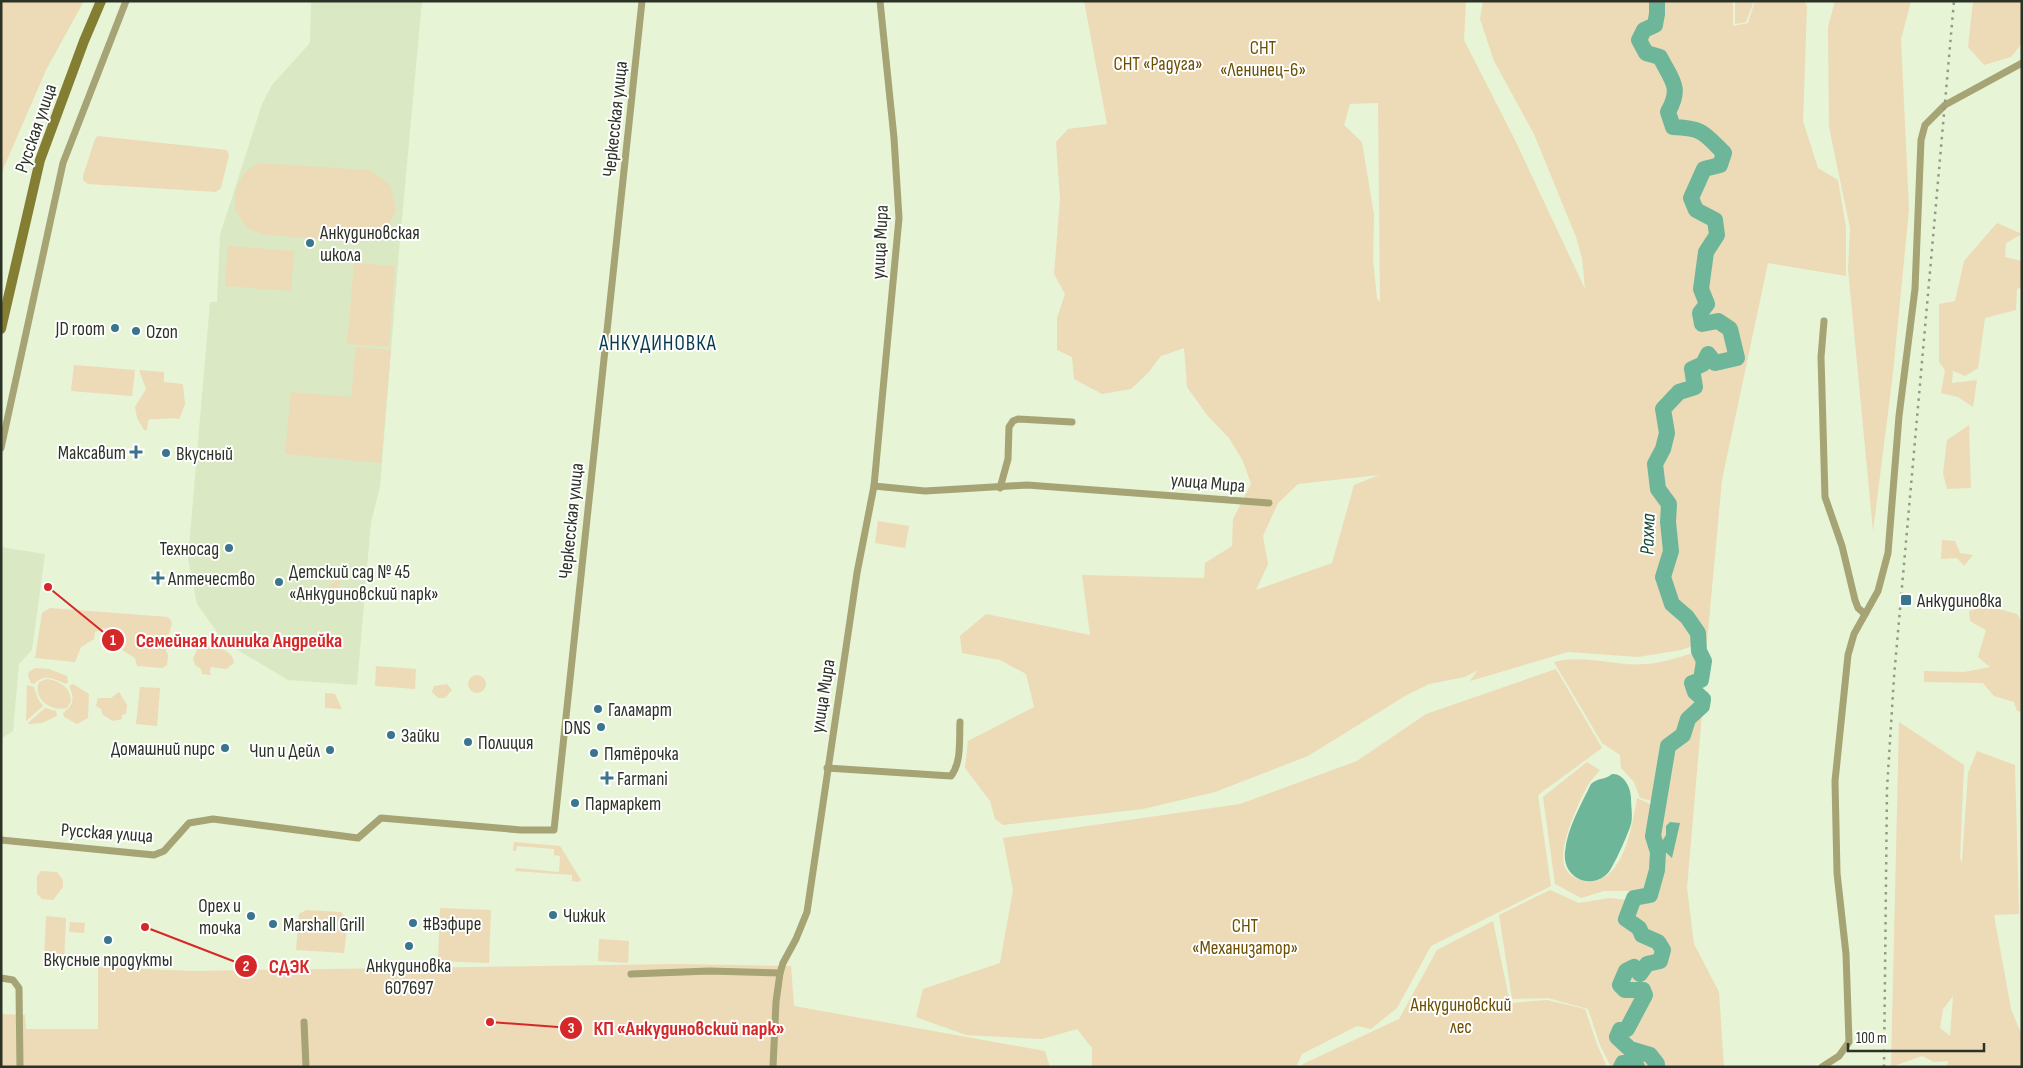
<svg xmlns="http://www.w3.org/2000/svg" width="2023" height="1068" font-family="'Sofia Sans Condensed',sans-serif">
  <style>
    .built { fill: #dae9c3 }
    .green { fill: #eddab7; fill-rule: evenodd }
    .water { fill: #6eb69a }
    .lines { fill: none; stroke-linecap: round; stroke-linejoin: round }
    .river { stroke: #6eb69a; stroke-width: 16 }
    .street { stroke: #a6a374; stroke-width: 7 }
    .secondary { stroke: #847e32; stroke-width: 10 }
    .rail { stroke: #929b86; stroke-width: 2.5; stroke-dasharray: 2.5 5; stroke-linecap: butt }
    .poi-dot { fill: #3b748d; stroke: #fff; stroke-width: 2 }
    .labels { text-anchor: middle; stroke-width: 4; stroke-linejoin: round; paint-order: stroke }
    .park-label { font-size: 19px; fill: #6c4f01; stroke: #fff }
    .street-label { font-size: 19px; fill: #2d3226; stroke: #fff }
    .poi-label { font-size: 19px; fill: #2d3226; stroke: #fff; text-anchor: start }
    .water-label { font-size: 20px; font-style: italic; fill: #124d3a; stroke: #fff }
    .quarter-label { font-size: 21px; letter-spacing: 1px; fill: #073a4d; stroke: #fff }
    .leader { fill: none; stroke: #d62828; stroke-width: 2 }
    .callout-dot { fill: #d62828; stroke: #fff; stroke-width: 2 }
    .mark-label { font-size: 15px; text-anchor: middle; font-weight: bold; fill: #fff }
    .callout-label { font-size: 20px; text-anchor: middle; font-weight: bold; fill: #d62828; stroke: #fff; stroke-width: 4; stroke-linejoin: round; paint-order: stroke }
  </style>
  <rect width="100%" height="100%" fill="#e7f4d6"/>
  <g class="built">
    <polygon points="311,1 422,1 399,251 380,487 371,522 357,685 288,680 224,642 197,604 188,559 210,302 217,302 220,235 262,104 272,85 310,43"/>
    <polygon points="1,547 45,554 32,650 19,664 13,731 1,739"/>
  </g>
  <g class="green">
    <polygon points="1,1 84,1 46,70 1,174"/>
    <path d="M1084 1H1466L1464 40 1515 140 1585 289 1582 258 1576 237 1534 134 1494 61 1480 19 1483 1H1654L1655 13 1651 23 1643 27 1635 38 1643 56 1658 61 1674 93 1665 109 1671 130C1700 131 1701 134 1721 154L1717 162 1702 166 1689 198 1694 212 1713 222 1715 234 1704 250 1698 290 1704 304 1697 312 1701 326 1718 325 1726 331 1733 356 1717 360 1707 351 1701 363 1690 368 1692 385 1676 390 1660 408 1665 434 1652 462 1655 488 1667 505 1666 517 1668 550 1661 577 1670 606 1685 620 1694 633 1695 645 1681 650 1638 657 1568 652 1470 681 1478 670 1465 677 1429 684 1405 696 1308 756 1215 792 1143 809 1003 825 995 819 990 801 965 768 968 741 1034 707 1026 674 1000 660 962 653 960 636 986 614 1090 635 1082 575 1204 578 1205 563 1232 546 1233 519 1251 484 1243 461 1229 438 1207 415 1187 387 1184 348 1161 356 1148 373 1131 389 1102 394 1074 379 1072 357 1057 350V318L1065 294 1054 274 1060 199 1056 142 1068 129 1107 124ZM1378 103 1380 302 1377 299 1373 260 1374 215 1362 142 1344 125 1350 104ZM1379 475 1354 485 1332 563 1256 590 1268 564 1263 536 1278 503 1298 484Z"/>
    <path d="M1662 1H1733V26L1748 23 1755 1H1804L1807 6 1803 121 1818 168 1838 180 1846 227V276L1768 263 1722 480 1707 642 1702 645 1700 633 1689 615 1675 603 1666 578 1674 551 1672 504 1661 487 1657 464 1666 449 1670 432 1665 411 1680 394 1697 388 1695 371 1704 367 1708 361 1716 366 1741 358 1732 327 1718 318 1705 321 1703 314 1710 305 1704 289 1709 252 1720 236 1717 218 1700 208 1695 198 1706 171 1723 166 1727 151C1707 131 1706 125 1676 124L1671 112C1685 85 1675 79 1661 54L1649 51 1643 40 1646 31 1658 26Z"/>
    <polygon points="1735,1 1754,1 1746,22 1735,24"/>
    <polygon points="1835,1 1911,1 1901,39 1909,209 1893,373 1873,531 1848,269 1850,228 1829,127 1828,27"/>
    <polygon points="1973,1 2022,1 2022,43 2011,57 1984,65 1968,47"/>
    <polygon points="98,136 227,150 229,155 221,188 216,192 88,184 83,180 83,176 95,139"/>
    <polygon points="260,163 369,170 390,185 396,210 384,235 366,242 265,235 247,228 235,209 235,192 240,180 246,171"/>
    <polygon points="1997,223 2022,234 2006,243 2005,257 2022,261 2022,287 2017,289 2016,310 1985,318 1978,368 1965,376 1953,371 1952,383 1977,380 1973,407 1958,397 1941,393 1945,370 1939,362 1939,304 1955,301 1964,261"/>
    <polygon points="228,246 294,251 291,291 225,286"/>
    <polygon points="354,263 395,266 389,347 347,344"/>
    <polygon points="356,347 391,350 381,463 285,454 291,392 351,397"/>
    <polygon points="74,365 135,370 132,396 71,391"/>
    <path d="M139 370 164 372V382L183 384 185 404 179 419C169 417 160 420 150 419L148 421 147 430H144L137 418 135 407 146 389Z"/>
    <polygon points="1969,425 1971,488 1947,489 1943,473 1947,440"/>
    <polygon points="878,521 909,526 905,548 875,543"/>
    <polygon points="1942,540 1955,541 1960,553 1973,555 1964,566 1957,558 1941,559"/>
    <polygon points="338,579 340,581 338,593 327,603 315,602 314,599"/>
    <polygon points="1988,606 2017,614 2022,623 2022,712 2017,711 2014,702 1994,696 1983,683 1924,682 1924,671 1964,672 1990,667 1978,657 1986,630 1970,621 1969,611"/>
    <path d="M50 608 168 617 172 622C170 632 167 638 165 648L168 655 167 665 162 668 137 666 135 658 116 646 114 637 104 628 95 632 94 639 81 647 75 662 35 658 42 613Z"/>
    <path d="M204 645C217 648 233 649 234 663L226 669 211 667 210 671 211 675 202 674 201 669 195 665 193 658 199 646Z"/>
    <path d="M1696 652 1701 662 1698 677 1691 682 1692 692 1699 700 1697 707 1686 719 1681 734 1666 745 1656 802 1640 798 1634 782 1621 768 1620 755 1602 743 1554 662C1584 654 1616 667 1646 664 1663 663 1680 657 1696 652Z"/>
    <polygon points="376,666 416,669 415,689 375,686"/>
    <path d="M35 668 49 669 67 676 68 682 66 684C54 679 45 673 34 684L31 683 28 676 29 672Z"/>
    <polygon points="1556,669 1602,748 1538,795 1551,886 1431,946 1397,1008 1371,1029 1357,1026 1302,1054 1296,1067 1092,1067 1092,1048 1077,1029 1042,1039 966,1035 916,1017 923,989 1000,963 1013,890 1003,838 1240,804 1357,761 1426,714"/>
    <circle cx="477" cy="684" r="9"/>
    <path d="M47 679C60 681 70 687 71 701L67 708C52 712 32 699 39 682Z"/>
    <path d="M73 684 89 694 88 718 77 724 64 717 63 713C74 705 75 699 69 686Z"/>
    <polygon points="447,684 452,690 445,698 438,698 432,692 434,686"/>
    <polygon points="27,685 34,687 38,699 43,706 26,721"/>
    <polygon points="140,687 160,688 157,726 136,724"/>
    <polygon points="119,692 127,705 126,714 122,715 122,719 113,721 103,715 101,709 96,706 98,698 111,698"/>
    <polygon points="325,693 335,694 342,709 325,708"/>
    <polygon points="45,708 56,711 57,716 42,723 29,724 28,723"/>
    <path d="M1702 713 1687 888 1694 944 1719 992 1724 1067H1660C1660 1049 1643 1052 1632 1045 1629 1043 1627 1038 1624 1035L1629 1033 1648 996 1644 987 1625 984 1634 973 1642 977 1650 968 1662 964 1666 954 1665 943 1644 932 1641 925 1630 917 1638 900 1653 897 1660 854 1658 835 1672 748 1685 738 1691 721Z"/>
    <path d="M1899 722 1964 765 1960 858 1962 863 1968 773 1977 751 2015 765 2019 914 1994 915 2011 1009 2022 1036V1067H1947L1948 1061 1934 1062 1922 1056 1891 1067ZM1953 996 1950 1036 1940 1028 1943 1009Z"/>
    <path d="M1587 762 1600 770C1596 775 1591 780 1588 785 1578 803 1559 845 1564 865 1566 873 1575 879 1583 881 1623 888 1632 827 1637 798L1650 804 1652 868 1646 889 1631 891H1604L1581 898 1555 884 1543 797Z"/>
    <polygon points="514,842 560,846 581,880 578,882 572,881 572,875 515,871 516,868 559,872 560,856 554,855 554,849 517,846 516,851 513,851"/>
    <polygon points="41,871 57,872 63,880 63,887 53,900 42,899 37,894 37,876"/>
    <polygon points="1550,890 1579,903 1610,898 1628,900 1624,921 1635,931 1641,939 1658,948 1656,958 1646,961 1641,967 1633,963 1625,968 1615,985 1620,992 1640,996 1625,1025 1618,1027 1613,1036 1624,1050 1645,1059 1649,1067 1642,1067 1634,1058 1619,1060 1614,1067 1611,1067 1600,1045 1588,1009 1548,998 1512,999 1499,915"/>
    <polygon points="440,908 491,910 489,963 438,961"/>
    <polygon points="306,910 341,912 348,921 344,953 296,950 299,914"/>
    <polygon points="46,916 66,918 64,961 44,960"/>
    <polygon points="1493,921 1510,1003 1547,1000 1585,1009 1597,1044 1607,1067 1301,1067 1303,1064 1399,1019 1437,950"/>
    <polygon points="70,922 85,923 84,933 69,932"/>
    <polygon points="599,939 629,941 628,963 598,961"/>
    <polygon points="677,964 791,966 794,1006 1045,1051 1050,1067 1,1067 1,1014 25,1015 26,1029 98,1029 98,967 192,971"/>
  </g>
  <g class="water">
    <path d="M1612 774C1623 773 1631 787 1631 798 1631 806 1633 817 1631 824 1629 832 1613 868 1608 873 1591 891 1562 878 1565 852 1567 828 1581 805 1591 784 1599 777 1606 780 1612 774Z"/>
    <polygon points="1670,822 1680,823 1672,858 1662,849 1661,843 1666,835 1666,826"/>
  </g>
  <g class="lines">
    <g class="river">
      <polyline points="1621,1067 1623,1063 1635,1063 1637,1067"/>
      <path d="M1657 1067V1064L1650 1055 1630 1049 1617 1037 1620 1030 1627 1029 1645 995 1643 990H1625L1620 985 1626 971 1634 967 1640 974 1647 964 1660 961 1663 950 1658 942 1642 935 1639 928 1626 919 1634 898 1650 895 1657 870 1658 852 1653 836 1668 746 1683 735 1688 719 1702 706 1703 699 1695 692 1692 683 1701 680 1704 661 1699 651 1698 633 1687 617 1672 604 1663 577 1671 551 1668 522 1669 504 1658 489 1655 464 1663 449 1667 433 1663 409 1679 392 1695 387 1692 369 1703 364 1708 354 1715 363 1737 358 1730 329 1718 321 1702 324 1700 313 1707 304 1701 289 1706 252 1717 235 1715 220 1696 210 1691 198 1704 169 1720 165 1724 153C1704 133 1703 128 1673 127L1668 112C1682 87 1672 81 1660 57L1646 53 1639 40 1644 30 1655 25 1657 14V1"/>
    </g>
    <g class="street">
      <polyline points="1824,321 1821,357 1825,497 1842,546 1855,600 1858,608 1865,614"/>
      <polyline points="1,448 63,163 126,1"/>
      <polyline points="874,486 925,491 1027,485 1269,503"/>
      <polyline points="1000,488 1008,459 1009,427 1013,421 1018,419 1072,422"/>
      <path d="M827 768 951 776C962 762 959 738 960 722"/>
      <polyline points="1,840 154,855 164,851 189,823 213,819 358,838 381,818 521,830 554,830 642,1"/>
      <polyline points="631,974 709,971 780,973"/>
      <polyline points="1,978 13,980 19,988 20,1067"/>
      <polyline points="304,1022 306,1067"/>
      <polyline points="773,1067 776,1002 780,973 783,963 796,939 807,912 857,573 874,486 899,218 894,138 880,1"/>
      <polyline points="1822,1067 1839,1056 1849,1042 1846,954 1837,873 1835,781 1848,655 1854,634 1878,591 1888,553 1899,416 1915,289 1921,140 1925,125 1945,105 2022,63"/>
    </g>
    <polyline class="secondary" points="1,329 40,160 84,41 101,1"/>
    <polyline class="rail" points="1884,1067 1887,789 1894,677 1954,1"/>
  </g>
  <g class="poi-dot">
    <circle cx="310" cy="243" r="5"/>
    <circle cx="115" cy="328" r="5"/>
    <circle cx="136" cy="331" r="5"/>
    <path d="M133.5 444.5h5v5h5v5h-5v5h-5v-5h-5v-5h5z"/>
    <circle cx="166" cy="453" r="5"/>
    <circle cx="229" cy="548" r="5"/>
    <path d="M155.5 570.5h5v5h5v5h-5v5h-5v-5h-5v-5h5z"/>
    <circle cx="279" cy="582" r="5"/>
    <rect x="1900" y="594" width="12" height="12" rx="2.5"/>
    <circle cx="598" cy="709" r="5"/>
    <circle cx="601" cy="727" r="5"/>
    <circle cx="391" cy="735" r="5"/>
    <circle cx="468" cy="742" r="5"/>
    <circle cx="225" cy="748" r="5"/>
    <circle cx="330" cy="750" r="5"/>
    <circle cx="594" cy="753" r="5"/>
    <path d="M604.5 770.5h5v5h5v5h-5v5h-5v-5h-5v-5h5z"/>
    <circle cx="575" cy="803" r="5"/>
    <circle cx="553" cy="915" r="5"/>
    <circle cx="251" cy="916" r="5"/>
    <circle cx="413" cy="923" r="5"/>
    <circle cx="273" cy="924" r="5"/>
    <circle cx="108" cy="940" r="5"/>
    <circle cx="409" cy="946" r="5"/>
  </g>
  <g class="labels">
    <g class="park-label">
      <text x="1263" y="54">СНТ<tspan x="1263" dy="22">«Ленинец-6»</tspan></text>
      <text x="1158" y="70">СНТ «Радуга»</text>
      <text x="1245" y="932">СНТ<tspan x="1245" dy="22">«Механизатор»</tspan></text>
      <text x="1461" y="1011">Анкудиновский<tspan x="1461" dy="22">лес</tspan></text>
    </g>
    <g class="street-label">
      <text transform="translate(614 119) rotate(-84)" y="7">Черкесская улица</text>
      <text transform="translate(35 128) rotate(-71)" y="7">Русская улица</text>
      <text transform="translate(879 242) rotate(-87)" y="7">улица Мира</text>
      <text transform="translate(1208 482) rotate(5)" y="7">улица Мира</text>
      <text transform="translate(570 521) rotate(-84)" y="7">Черкесская улица</text>
      <text transform="translate(822 696) rotate(-81)" y="7">улица Мира</text>
      <text transform="translate(107 832) rotate(4)" y="7">Русская улица</text>
    </g>
    <g class="poi-label">
      <text x="320" y="239">Анкудиновская<tspan x="320" dy="22">школа</tspan></text>
      <text x="105" y="335" text-anchor="end">JD room</text>
      <text x="146" y="338">Ozon</text>
      <text x="126" y="459" text-anchor="end">Максавит</text>
      <text x="176" y="460">Вкусный</text>
      <text x="219" y="555" text-anchor="end">Техносад</text>
      <text x="289" y="578">Детский сад № 45<tspan x="289" dy="22">«Анкудиновский парк»</tspan></text>
      <text x="168" y="585">Аптечество</text>
      <text x="1917" y="607">Анкудиновка</text>
      <text x="608" y="716">Галамарт</text>
      <text x="591" y="734" text-anchor="end">DNS</text>
      <text x="401" y="742">Зайки</text>
      <text x="478" y="749">Полиция</text>
      <text x="215" y="755" text-anchor="end">Домашний пирс</text>
      <text x="320" y="757" text-anchor="end">Чип и Дейл</text>
      <text x="604" y="760">Пятёрочка</text>
      <text x="617" y="785">Farmani</text>
      <text x="585" y="810">Пармаркет</text>
      <text x="241" y="912" text-anchor="end">Орех и<tspan x="241" dy="22">точка</tspan></text>
      <text x="563" y="922">Чижик</text>
      <text x="423" y="930">#Вэфире</text>
      <text x="283" y="931">Marshall Grill</text>
      <text x="108" y="966" text-anchor="middle">Вкусные продукты</text>
      <text x="409" y="972" text-anchor="middle">Анкудиновка<tspan x="409" dy="22">607697</tspan></text>
    </g>
    <g class="water-label">
      <text transform="translate(1647 534) rotate(-88)" y="7">Рахма</text>
    </g>
    <g class="quarter-label">
      <text x="658" y="350">АНКУДИНОВКА</text>
    </g>
  </g>
  <path class="leader" d="M48 587L113 640M145 927L246 966M490 1022L571 1028"/>
  <g class="callout-dot">
    <circle cx="48" cy="587" r="5"/>
    <circle cx="145" cy="927" r="5"/>
    <circle cx="490" cy="1022" r="5"/>
    <circle cx="113" cy="640" r="12"/>
    <circle cx="246" cy="966" r="12"/>
    <circle cx="571" cy="1028" r="12"/>
  </g>
  <g class="mark-label">
    <text x="113" y="645">1</text>
    <text x="246" y="971">2</text>
    <text x="571" y="1033">3</text>
  </g>
  <g class="callout-label">
    <text x="239" y="647">Семейная клиника Андрейка</text>
    <text x="289" y="973">СДЭК</text>
    <text x="689" y="1035">КП «Анкудиновский парк»</text>
  </g>
  <rect width="2023" height="1068" fill="none" stroke="#2d3226" stroke-width="5"/>
  <path d="M1848 1043v8h136v-8" fill="none" stroke="#2d3226" stroke-width="2.5"/>
  <text x="1856" y="1043" font-size="15" fill="#2d3226" stroke="#ffffff" stroke-width="4" paint-order="stroke">100 m</text>
</svg>
